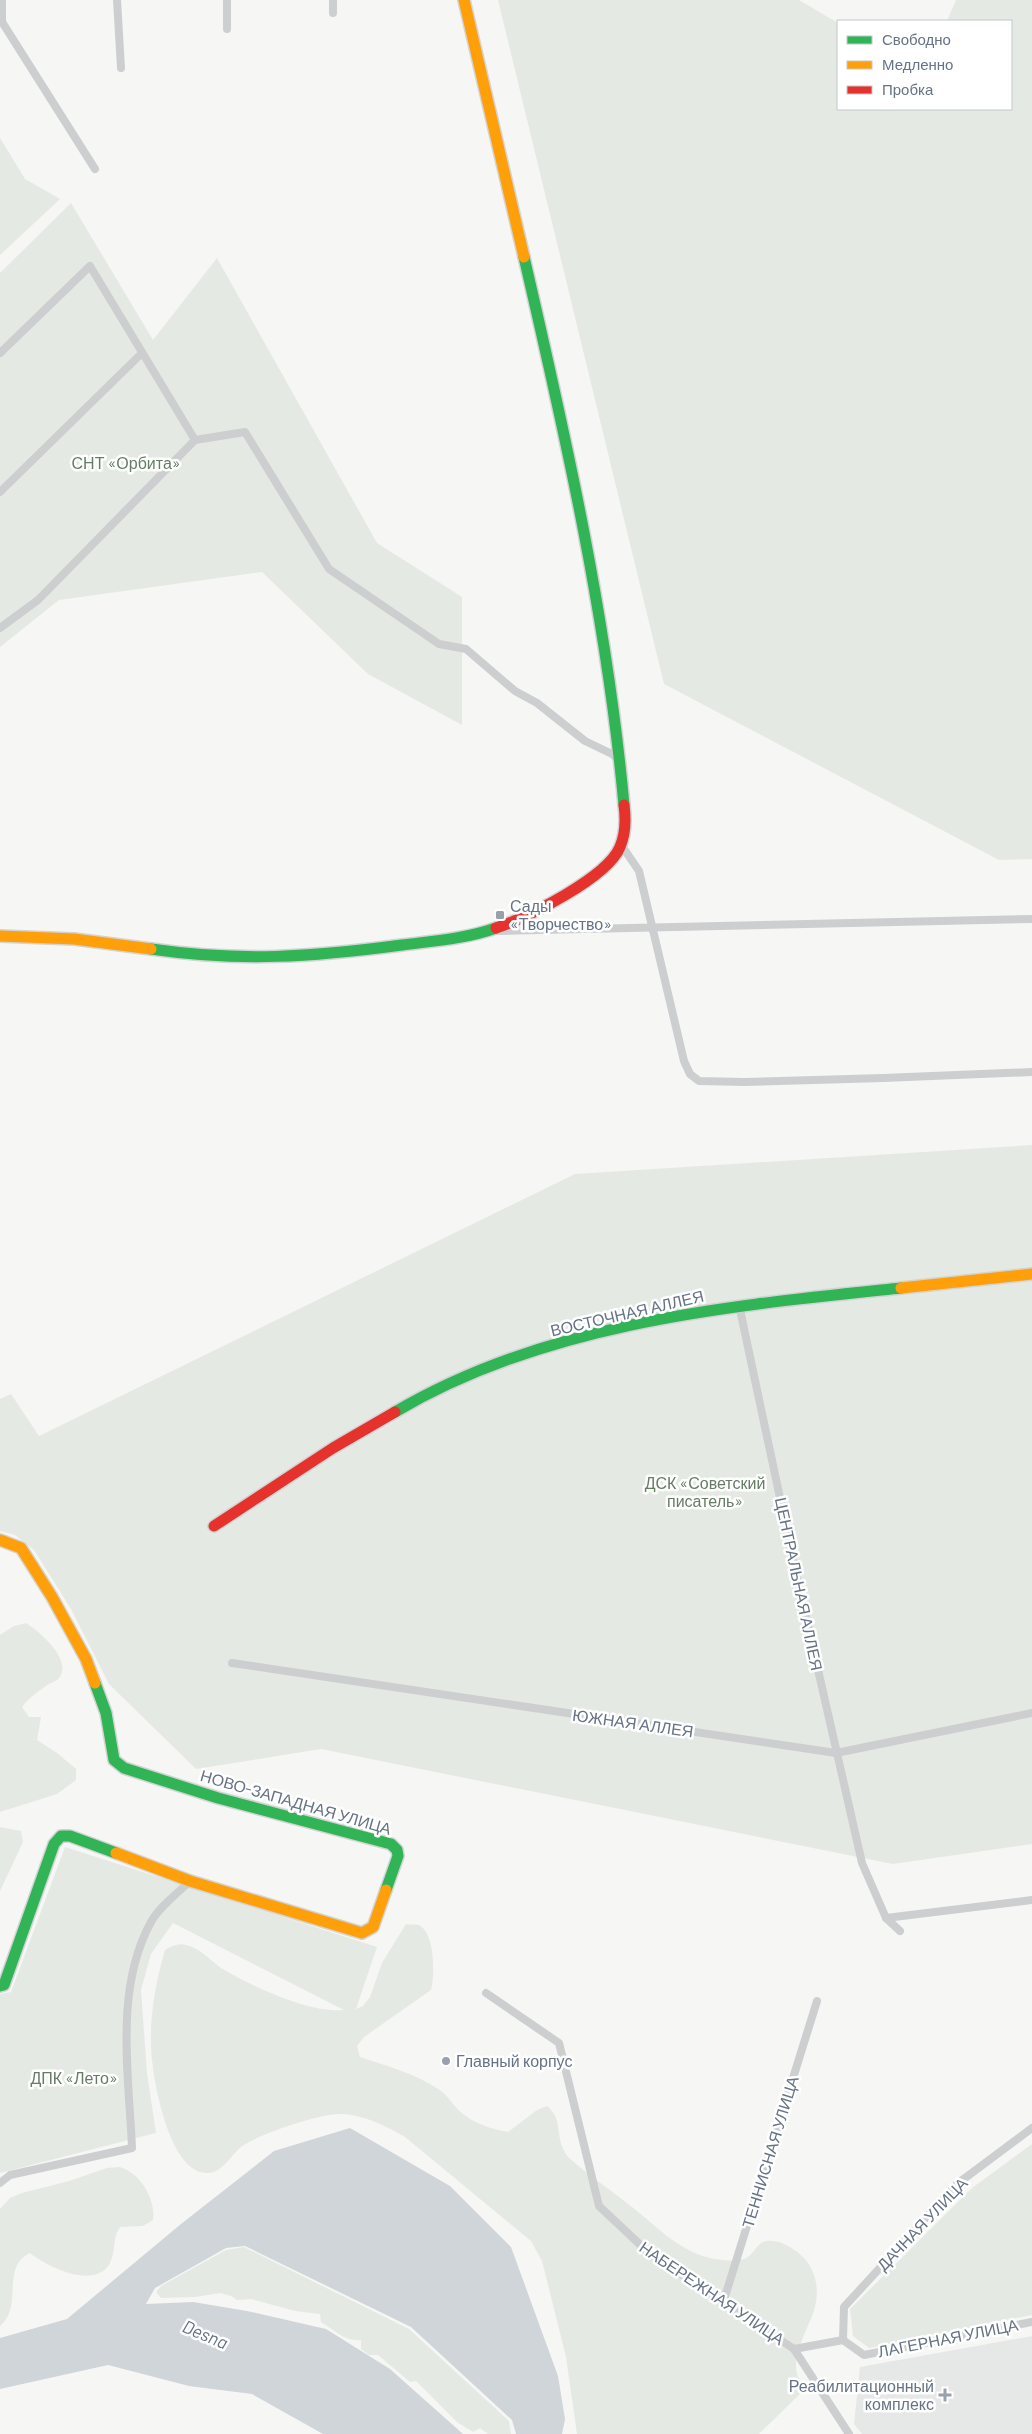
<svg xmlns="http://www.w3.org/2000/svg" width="1032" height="2434" font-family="Barlow,sans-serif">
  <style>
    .built { fill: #e6e7e7 }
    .green { fill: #e5e9e3 }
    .water { fill: #d0d5d9 }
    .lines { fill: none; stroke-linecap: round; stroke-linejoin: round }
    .fast-casing { stroke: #d2d4d4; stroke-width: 14 }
    .slow-casing { stroke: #d2d4d4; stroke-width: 14 }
    .jam-casing { stroke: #d2d4d4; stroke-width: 14 }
    .street { stroke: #cdced0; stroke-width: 8 }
    .fast { stroke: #30b455; stroke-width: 11 }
    .slow { stroke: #ff9f0a; stroke-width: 11 }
    .jam { stroke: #e5322d; stroke-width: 11 }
    .poi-dot { fill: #98a1ac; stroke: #fff; stroke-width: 2 }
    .labels { text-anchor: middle; stroke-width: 5; stroke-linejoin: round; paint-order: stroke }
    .park-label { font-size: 16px; fill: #667c65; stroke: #fff }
    .poi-label { font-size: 16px; fill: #667385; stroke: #fff; text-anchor: start }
    .street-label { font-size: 16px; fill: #667385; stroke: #fff }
    .water-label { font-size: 18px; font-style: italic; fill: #627481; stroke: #fff }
  </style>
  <rect width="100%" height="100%" fill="#f6f6f5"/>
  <polygon class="built" points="1032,2336 1032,2434 862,2434 854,2424 860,2367"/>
  <g class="green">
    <polygon points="498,0 799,0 838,23 838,109 1011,109 1011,21 947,21 956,0 1032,0 1032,859 999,860 664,684"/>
    <polygon points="0,138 25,179 60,199 0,255"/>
    <polygon points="71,203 153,340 217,258 377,543 462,597 462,725 368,674 262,572 59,600 0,647 0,273"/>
    <polygon points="1032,1145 1032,1844 893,1864 321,1749 196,1769 109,1684 71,1609 34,1550 15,1535 0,1531 0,1399 11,1394 39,1436 575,1174"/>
    <path d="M26 1623C40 1632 73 1660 59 1678 57 1681 52 1682 49 1684 39 1691 29 1697 22 1707L29 1717H41L37 1740 57 1753 76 1769V1780L57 1794 0 1812V1635L14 1626Z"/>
    <polygon points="0,1827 21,1831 23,1842 0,1891"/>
    <path d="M65 1847 377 1947 356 2009 363 2006 370 1997 382 1963 406 1924C410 1925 416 1924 419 1925 435 1933 435 1975 431 1990L364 2037 357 2046 360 2057C386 2066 415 2073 438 2089 445 2093 449 2099 454 2105 468 2122 488 2128 508 2132L537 2110 547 2106C565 2121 553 2137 568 2157 587 2174 608 2188 628 2204 655 2224 675 2249 710 2258 719 2260 734 2262 744 2259 752 2257 756 2245 763 2242 780 2236 806 2255 812 2270 829 2309 796 2332 796 2368 796 2375 802 2384 804 2390L759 2434H577L566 2357 542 2261 531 2241 405 2137C387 2126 363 2115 342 2114 321 2113 258 2134 241 2147 230 2156 222 2174 206 2173 168 2172 151 2073 151 2044 150 2014 156 1980 165 1950 172 1946 178 1943 186 1945 200 1948 210 1960 221 1968 249 1985 311 2014 344 2010L173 1923 151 1954 141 1990 147 2073 156 2133 0 2173V1994L11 1992Z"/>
    <polygon points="1032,2144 1032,2315 869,2348 853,2336 850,2309 972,2188"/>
    <path d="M120 2167C140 2173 156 2199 153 2220L143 2226 120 2227C112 2238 116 2251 110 2263 95 2291 46 2266 30 2253 0 2267 24 2306 0 2326V2209L10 2198 22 2193 69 2181 107 2168Z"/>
    <path d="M244 2247 409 2329 509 2421 511 2434H488L480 2428 473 2432 457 2422 416 2381 410 2382 378 2355H369L361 2349V2340C345 2342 335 2330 321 2322L320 2314 295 2311 251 2299 237 2300 231 2296 220 2293 195 2297 161 2298 156 2292 161 2286 226 2250Z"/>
  </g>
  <polygon class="water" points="350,2128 450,2186 511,2247 558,2376 565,2419 562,2434 516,2434 512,2420 411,2327 245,2246 226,2248 155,2288 146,2304 193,2302 247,2311 326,2329 390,2369 463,2434 323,2434 252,2394 189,2386 108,2365 0,2389 0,2338 67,2319 181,2224 274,2151"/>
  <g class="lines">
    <defs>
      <g id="fast">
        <path d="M524 257C566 438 607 620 624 805"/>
        <path d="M151 949C240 962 312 957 402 945 433 941 465 939 496 928"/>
        <path d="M395 1412C547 1322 729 1306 901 1288"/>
        <polyline points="95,1683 106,1713 114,1760 124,1768 218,1798 391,1844 397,1850 398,1856 386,1890"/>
        <polyline points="0,1986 4,1985 54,1844 61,1836 70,1836 116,1853"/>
      </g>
      <g id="slow">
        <polyline points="464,0 524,257"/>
        <polyline points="0,936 74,939 151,949"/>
        <polyline points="901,1288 1032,1274"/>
        <polyline points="0,1540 21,1548 52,1597 86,1659 95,1683"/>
        <polyline points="116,1853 190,1881 362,1933 373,1927 386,1890"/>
      </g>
      <g id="jam">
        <path d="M496 928C528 917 607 878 620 847 626 833 626 820 624 805"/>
        <polyline points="214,1526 333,1448 395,1412"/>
      </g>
    </defs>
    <use href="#fast" class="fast-casing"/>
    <use href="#slow" class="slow-casing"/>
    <use href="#jam" class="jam-casing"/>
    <g class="street">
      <polyline points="2,0 2,22 95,169"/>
      <polyline points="117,0 121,68"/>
      <polyline points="333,0 333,13"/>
      <polyline points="227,29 227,0"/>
      <polyline points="0,353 90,266 195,440 38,600 0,628"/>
      <polyline points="195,440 245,432 329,569 439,644 466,649 515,691 537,703 585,741 612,754 620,761"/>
      <polyline points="0,492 142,353"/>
      <polyline points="622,846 639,871 684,1061 690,1074 699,1081 744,1082 883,1078 1032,1072"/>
      <polyline points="497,931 1032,919"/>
      <polyline points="739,1305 796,1573 862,1863 886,1918 900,1931"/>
      <polyline points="232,1663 836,1753 1032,1713"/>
      <polyline points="886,1918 1032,1900"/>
      <polyline points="486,1993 559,2043 599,2206 649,2253 794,2349 849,2434"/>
      <path d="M0 2183 10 2175 132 2148C129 2075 114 1989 151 1922 159 1907 178 1893 190 1881"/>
      <polyline points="723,2303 817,2001"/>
      <polyline points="843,2340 844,2307 957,2184 1032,2128"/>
      <polyline points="794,2349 843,2340 864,2355 1032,2322"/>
    </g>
    <use href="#fast" class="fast"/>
    <use href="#slow" class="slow"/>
    <use href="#jam" class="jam"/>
  </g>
  <g class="poi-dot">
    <rect x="495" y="910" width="10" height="10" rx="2.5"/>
    <circle cx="446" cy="2061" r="5"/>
    <path d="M942.5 2387.5h5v5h5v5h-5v5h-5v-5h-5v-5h5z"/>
  </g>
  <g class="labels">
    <g class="park-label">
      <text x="126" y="469">СНТ «Орбита»</text>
      <text x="705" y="1489">ДСК «Советский<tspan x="705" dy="18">писатель»</tspan></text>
      <text x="74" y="2084">ДПК «Лето»</text>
    </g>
    <g class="poi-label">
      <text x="510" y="912">Сады<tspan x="510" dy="18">«Творчество»</tspan></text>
      <text x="456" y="2067">Главный корпус</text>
      <text x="934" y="2392" text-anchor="end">Реабилитационный<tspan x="934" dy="18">комплекс</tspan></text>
    </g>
    <g class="street-label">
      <text transform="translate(627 1313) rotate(-13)" y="6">ВОСТОЧНАЯ АЛЛЕЯ</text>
      <text transform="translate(799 1584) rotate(78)" y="6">ЦЕНТРАЛЬНАЯ АЛЛЕЯ</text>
      <text transform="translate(633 1723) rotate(8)" y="6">ЮЖНАЯ АЛЛЕЯ</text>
      <text transform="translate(296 1802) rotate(16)" y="6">НОВО-ЗАПАДНАЯ УЛИЦА</text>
      <text transform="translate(770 2152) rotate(-73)" y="6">ТЕННИСНАЯ УЛИЦА</text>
      <text transform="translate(922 2224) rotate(-46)" y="6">ДАЧНАЯ УЛИЦА</text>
      <text transform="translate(712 2293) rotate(34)" y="6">НАБЕРЕЖНАЯ УЛИЦА</text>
      <text transform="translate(948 2338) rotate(-11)" y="6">ЛАГЕРНАЯ УЛИЦА</text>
    </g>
    <g class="water-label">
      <text transform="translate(205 2335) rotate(23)" y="6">Desna</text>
    </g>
  </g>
  <rect x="837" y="20" width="175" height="90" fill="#ffffff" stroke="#c2c7ce"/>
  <rect x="847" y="36" width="25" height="8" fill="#30b455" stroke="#c2c7ce"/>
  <text x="882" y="45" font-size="15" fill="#667385">Свободно</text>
  <rect x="847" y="61" width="25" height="8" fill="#ff9f0a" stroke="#c2c7ce"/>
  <text x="882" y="70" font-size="15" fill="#667385">Медленно</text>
  <rect x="847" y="86" width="25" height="8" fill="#e5322d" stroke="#c2c7ce"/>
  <text x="882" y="95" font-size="15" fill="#667385">Пробка</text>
</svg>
